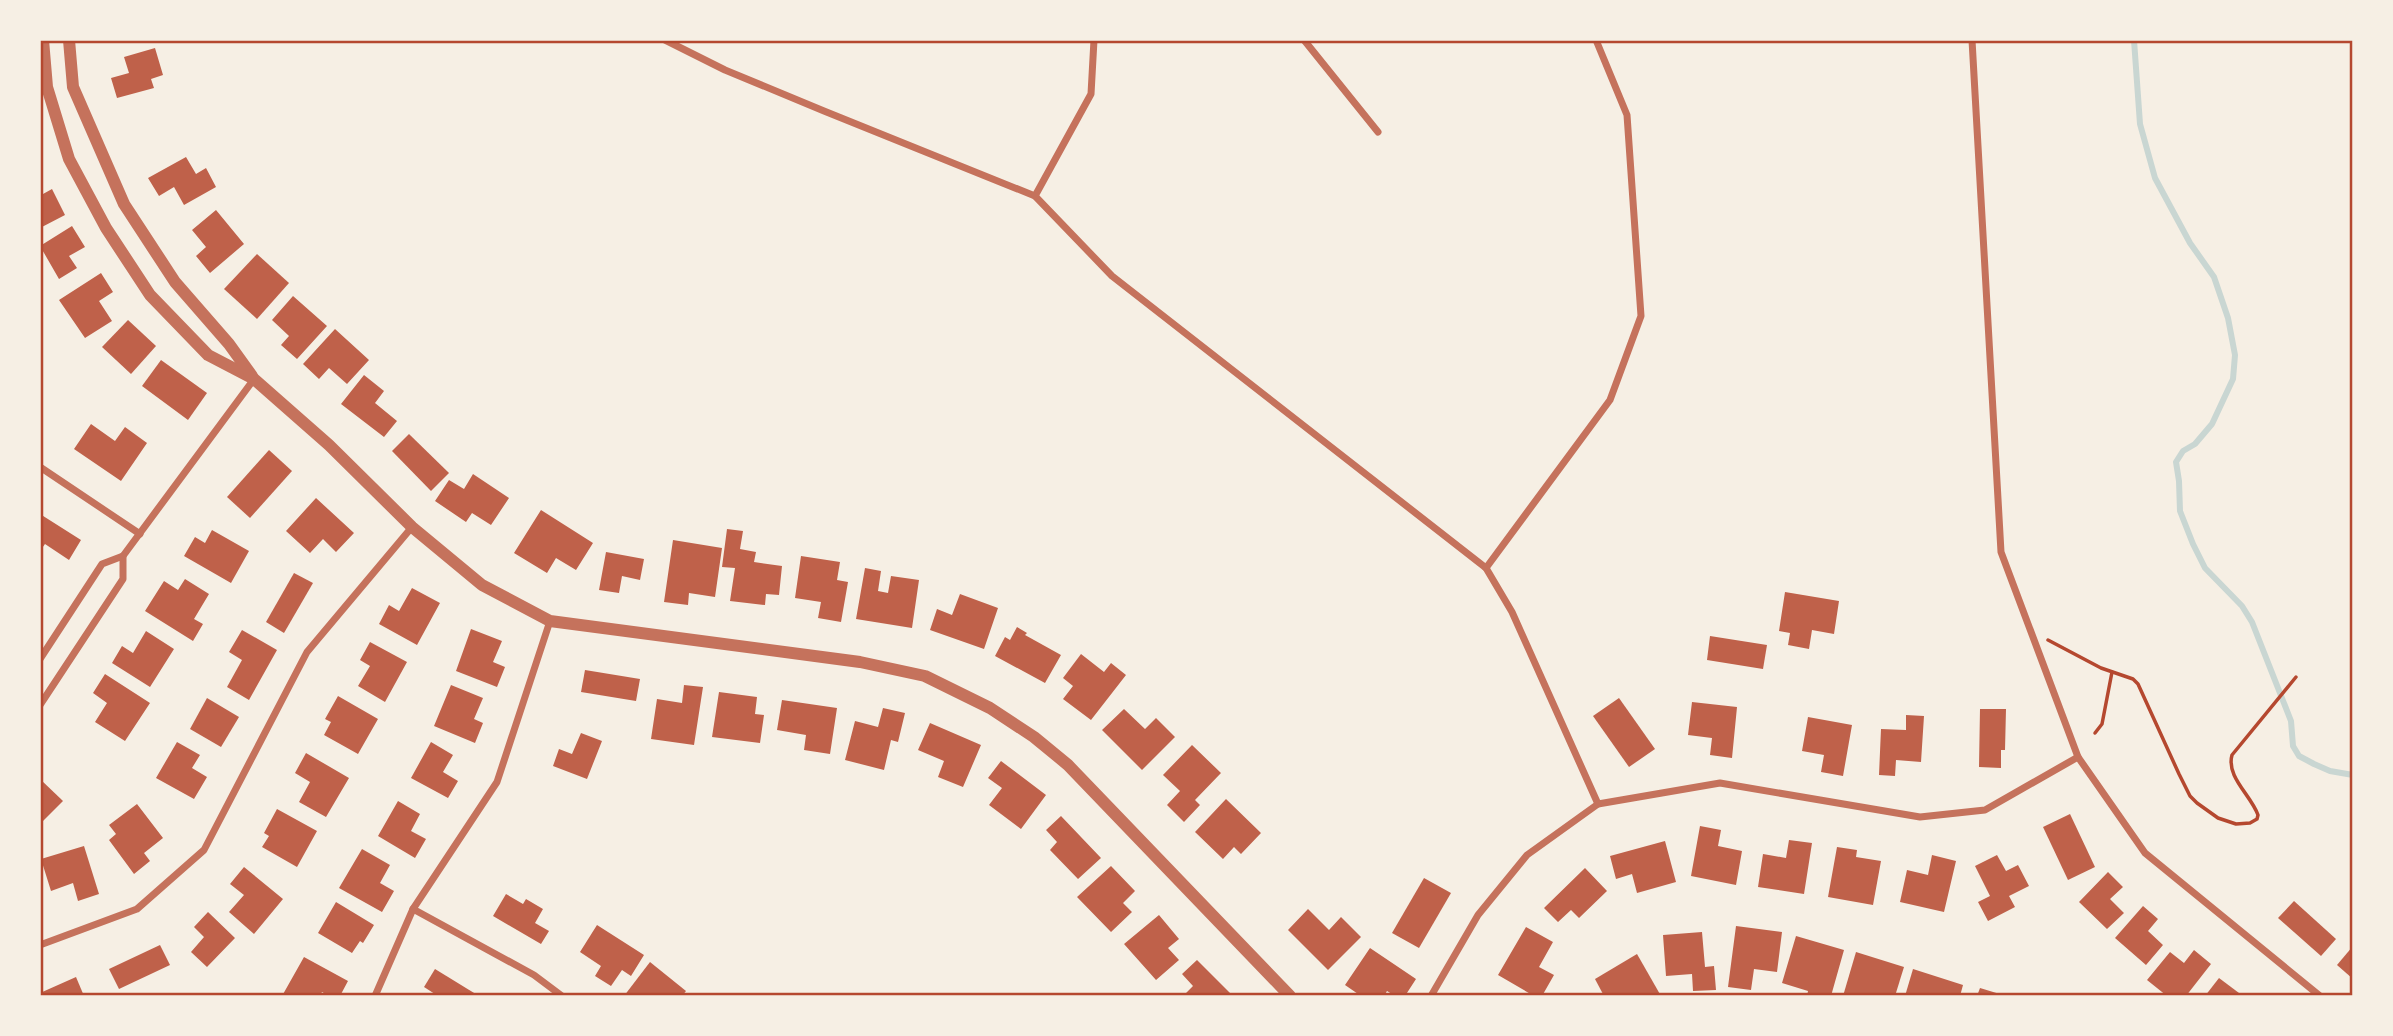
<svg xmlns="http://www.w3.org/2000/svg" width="2393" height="1036" font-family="Karla,sans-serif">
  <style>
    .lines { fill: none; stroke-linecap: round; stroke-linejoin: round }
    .stream { stroke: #c9d6d2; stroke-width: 6 }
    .building { fill: #bf614a }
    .path { stroke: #b5482f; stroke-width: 3.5 }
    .minor { stroke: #c5725c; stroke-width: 7 }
    .tertiary { stroke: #c5725c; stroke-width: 12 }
    .neatline { fill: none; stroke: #b5482f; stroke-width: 2.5 }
  </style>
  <rect width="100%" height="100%" fill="#f6efe4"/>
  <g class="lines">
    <polyline class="stream" points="2134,40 2140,124 2155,178 2190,243 2214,277 2228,318 2235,355 2233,379 2212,424 2195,444 2183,451 2176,462 2179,481 2180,511 2193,544 2205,568 2242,606 2252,622 2291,721 2293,746 2299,756 2314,764 2330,771 2353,775"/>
  </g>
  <g class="building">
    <polygon points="155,48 163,75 151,79 154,88 117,98 111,78 129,73 124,57"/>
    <polygon points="186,157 196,174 206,168 216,187 184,205 174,187 159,196 148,178"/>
    <polygon points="40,189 43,194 52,189 65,215 40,228"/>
    <polygon points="216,210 244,244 210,273 196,256 206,247 192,230"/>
    <polygon points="72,226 85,247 69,256 77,268 59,279 40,246"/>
    <polygon points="257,254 289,283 257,319 224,289"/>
    <polygon points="101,273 113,292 99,301 112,321 85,338 59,300"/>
    <polygon points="293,296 327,326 297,359 281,345 289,336 272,320"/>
    <polygon points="128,320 156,346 131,374 102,347"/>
    <polygon points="335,329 369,360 347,384 329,368 319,379 303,364"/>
    <polygon points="161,360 207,393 188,420 142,386"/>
    <polygon points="364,375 384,391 375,403 397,421 384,437 341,404"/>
    <polygon points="91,424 115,441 125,427 147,443 121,481 74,449"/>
    <polygon points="409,434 449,473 431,491 392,451"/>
    <polygon points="269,450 292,471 250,518 227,497"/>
    <polygon points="473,474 509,498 491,525 472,513 466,522 435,501 449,480 464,489"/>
    <polygon points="316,498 354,533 336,552 323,539 310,553 286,531"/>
    <polygon points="541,510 593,543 576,570 556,558 547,573 514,553"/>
    <polygon points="40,514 81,540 69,560 45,544 40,551"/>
    <polygon points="727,529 743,531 740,549 756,552 754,562 782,566 779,595 766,594 765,605 730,601 735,568 722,567"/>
    <polygon points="212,530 249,551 231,583 184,556 195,537 205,543"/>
    <polygon points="673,540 722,548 715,597 689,593 688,605 664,602"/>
    <polygon points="606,552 644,559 640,580 622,576 619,593 599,590"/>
    <polygon points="801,556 840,562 837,580 848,582 841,622 818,618 821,602 795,598"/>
    <polygon points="865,568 881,571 878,591 888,593 891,576 919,580 912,628 856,619"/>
    <polygon points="294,573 313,583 284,633 266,622"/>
    <polygon points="185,579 209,594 194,619 203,624 193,641 145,611 164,581 178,590"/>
    <polygon points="412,588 440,603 417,645 379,624 389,605 399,611"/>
    <polygon points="1785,592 1839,601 1834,634 1812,630 1809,649 1788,645 1790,633 1779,631"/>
    <polygon points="960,594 998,608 984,649 930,630 937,609 952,615"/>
    <polygon points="1017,627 1027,633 1025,635 1061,655 1045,683 995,656 1005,637 1010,640"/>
    <polygon points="471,629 502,641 493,662 505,667 497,687 456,671"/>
    <polygon points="242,630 277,650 249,700 227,687 242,660 229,652"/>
    <polygon points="146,631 174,649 150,687 112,663 122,646 133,653"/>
    <polygon points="1710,636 1767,645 1763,669 1707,660"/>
    <polygon points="370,642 407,662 385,702 358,686 370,666 360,660"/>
    <polygon points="1081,654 1104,672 1111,663 1126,675 1091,720 1063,699 1073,686 1063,678"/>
    <polygon points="585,670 640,679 636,701 581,692"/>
    <polygon points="105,674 150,703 125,741 95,722 107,703 93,693"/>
    <polygon points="451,685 483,698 474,719 483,723 475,743 434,726"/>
    <polygon points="684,685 703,687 694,745 651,739 657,699 682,703"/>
    <polygon points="719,692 757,697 755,714 764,715 760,743 712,737"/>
    <polygon points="338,696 378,719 358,754 324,735 331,722 325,719"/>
    <polygon points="207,698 239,717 221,747 190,729"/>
    <polygon points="1619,698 1655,749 1629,767 1593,716"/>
    <polygon points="782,700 837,708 830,754 804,750 806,735 777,730"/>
    <polygon points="1692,702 1737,707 1732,758 1710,755 1712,738 1688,735"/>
    <polygon points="883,708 905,713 898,742 891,740 884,770 845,760 855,721 878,727"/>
    <polygon points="1124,709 1145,729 1156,718 1175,737 1142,770 1102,730"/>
    <polygon points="1980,709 2006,709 2005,750 2001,750 2001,768 1979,767"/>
    <polygon points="1906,715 1924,716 1921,762 1896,760 1895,776 1879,775 1881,729 1906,730"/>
    <polygon points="1808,717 1852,725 1843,776 1821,772 1824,755 1802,751"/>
    <polygon points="930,723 981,745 963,787 938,777 944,761 918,750"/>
    <polygon points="581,733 602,741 587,779 553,766 559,749 572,754"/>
    <polygon points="177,742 200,755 192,768 207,777 194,799 156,778"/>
    <polygon points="431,742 453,755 443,772 458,781 448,798 411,778"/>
    <polygon points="1192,745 1221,773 1195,800 1200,805 1184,822 1167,805 1180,791 1163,775"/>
    <polygon points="306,753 349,778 326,817 299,802 310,782 295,773"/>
    <polygon points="1001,761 1046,795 1021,829 989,805 1002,788 988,778"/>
    <polygon points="40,779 63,801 40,824"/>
    <polygon points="1226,799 1261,833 1241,854 1234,847 1223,859 1195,832"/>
    <polygon points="398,801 420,814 411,831 426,839 415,858 378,836"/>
    <polygon points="137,804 163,838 144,853 150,861 134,874 109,840 116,834 109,825"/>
    <polygon points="277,809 317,831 297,867 262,847 269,836 264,833"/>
    <polygon points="2070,814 2095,867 2068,880 2043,827"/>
    <polygon points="1061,816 1101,858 1078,879 1050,850 1057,842 1046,830"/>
    <polygon points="1700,826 1721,830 1718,846 1742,851 1736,885 1691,876"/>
    <polygon points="1789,840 1812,843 1804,894 1758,887 1763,854 1786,858"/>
    <polygon points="1665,841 1676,882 1637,893 1632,874 1616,879 1610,856"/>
    <polygon points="84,846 99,894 78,901 73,883 51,891 41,859"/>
    <polygon points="1837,847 1857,850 1856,857 1881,861 1873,905 1828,897"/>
    <polygon points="362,849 390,865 380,883 394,891 382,912 339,888"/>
    <polygon points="1932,855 1956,861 1944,912 1900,902 1907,870 1928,875"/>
    <polygon points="1997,855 2006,871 2018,865 2029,886 2009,896 2015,907 1988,921 1978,902 1990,896 1975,866"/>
    <polygon points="1111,866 1135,891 1123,903 1132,912 1111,932 1077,897"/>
    <polygon points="244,867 283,899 254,934 229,912 244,895 230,884"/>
    <polygon points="1585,868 1607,891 1579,918 1571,910 1558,922 1544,908"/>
    <polygon points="2108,872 2123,887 2110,899 2124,913 2107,929 2079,902"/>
    <polygon points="1424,878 1451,893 1419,948 1392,933"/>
    <polygon points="506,894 523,904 526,899 543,909 535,923 549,931 541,944 493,916"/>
    <polygon points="2294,901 2336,939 2321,956 2278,918"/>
    <polygon points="336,902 374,925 363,943 360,941 352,953 318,933"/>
    <polygon points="2143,906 2158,919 2148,931 2163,945 2146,965 2115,938"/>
    <polygon points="1308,909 1329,930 1341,917 1361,937 1328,970 1288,930"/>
    <polygon points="208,912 235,938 207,967 191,952 204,937 194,927"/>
    <polygon points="1159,915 1179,939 1168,948 1179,960 1156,980 1124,944"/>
    <polygon points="597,925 644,955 631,976 622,970 611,986 595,976 601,966 580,952"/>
    <polygon points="1736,926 1782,932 1777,972 1754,969 1751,990 1728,987"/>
    <polygon points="1526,927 1553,942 1539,967 1554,975 1542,996 1534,996 1498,975"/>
    <polygon points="1702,932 1705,967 1714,966 1716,990 1693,991 1692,974 1666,976 1663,935"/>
    <polygon points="1796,936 1844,950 1831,996 1807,996 1808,991 1782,983"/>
    <polygon points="160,945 170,965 119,989 109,969"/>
    <polygon points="2353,946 2353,979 2337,965"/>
    <polygon points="1370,948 1416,979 1405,996 1395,996 1387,991 1384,996 1361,996 1345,985"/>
    <polygon points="2194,950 2211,964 2186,996 2167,996 2147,980 2170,952 2184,963"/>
    <polygon points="1856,952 1904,967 1895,996 1843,996"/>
    <polygon points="1637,954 1661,996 1604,996 1595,979"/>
    <polygon points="304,957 348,981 340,996 329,996 322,992 320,996 282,996"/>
    <polygon points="1197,960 1233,996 1183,996 1193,986 1182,974"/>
    <polygon points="650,962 686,991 682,996 624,996"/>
    <polygon points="435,969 479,996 438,996 424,987"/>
    <polygon points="1913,969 1963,985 1960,996 1905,996"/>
    <polygon points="76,977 84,996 40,996 40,993"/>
    <polygon points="2219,978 2243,996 2205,996"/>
    <polygon points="1980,988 2003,995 2003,996 1977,996"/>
  </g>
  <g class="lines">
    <g class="path">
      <path d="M2048 640 2101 668 2133 679 2138 684 2179 774 2190 796 2197 803 2218 818 2236 824 2250 823 2257 819 2258 815C2251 795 2226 777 2232 755L2296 677"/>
      <polyline points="2095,733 2102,724 2112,672"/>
    </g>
    <g class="minor">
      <polyline points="665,40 725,70 824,111 1035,196 1112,276 1486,568 1512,612 1598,804"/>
      <polyline points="1304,40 1378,132"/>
      <polyline points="1972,40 2001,552 2078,757 2145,853 2320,996"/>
      <polyline points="1035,196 1091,94 1094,40"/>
      <polyline points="40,467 140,534"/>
      <polyline points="1486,568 1610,400 1641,316 1627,115 1596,40"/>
      <polyline points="40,659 102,564 123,556 254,379"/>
      <polyline points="40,705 123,579 123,556"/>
      <polyline points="413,909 534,975 562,996"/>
      <polyline points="40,945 137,909 204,850 307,652 412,527"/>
      <polyline points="375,996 413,909 497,782 550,621"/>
      <polyline points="1431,996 1478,915 1527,855 1598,804 1720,783 1920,817 1985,810 2078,757"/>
    </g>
    <g class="tertiary">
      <polyline points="43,40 47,87 69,159 106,228 150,295 208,355 254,379 329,445 412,527 482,585 550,621 860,662 925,676 990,708 1034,737 1068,765 1290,996"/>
      <polyline points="69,40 73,87 124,204 175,282 229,344 252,376"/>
    </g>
  </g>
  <rect width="2393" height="1036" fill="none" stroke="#f6efe4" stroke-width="84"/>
  <rect x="42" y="42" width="2309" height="952" class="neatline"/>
</svg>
